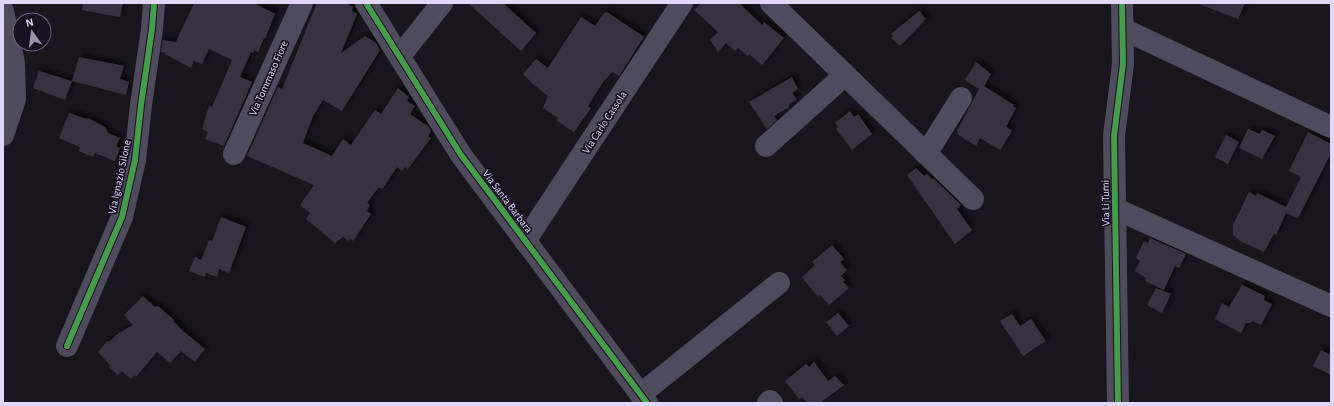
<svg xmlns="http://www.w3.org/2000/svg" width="1334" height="406" font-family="'Alegreya Sans',sans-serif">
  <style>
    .building { fill: #373340; filter: url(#shadow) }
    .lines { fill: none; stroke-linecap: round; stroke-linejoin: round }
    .minor { stroke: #4e4b5d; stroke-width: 22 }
    .cycleway-casing { stroke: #171122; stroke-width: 8 }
    .cycleway { stroke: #469c4c; stroke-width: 6 }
    .labels { text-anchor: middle; stroke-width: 3.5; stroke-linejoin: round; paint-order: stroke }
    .street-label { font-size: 11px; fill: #e1d7fa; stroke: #171122 }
  </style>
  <defs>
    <filter id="shadow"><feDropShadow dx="3.5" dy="-3.5" stdDeviation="2" flood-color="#0009"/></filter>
  </defs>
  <rect width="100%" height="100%" fill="#18151e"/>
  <g class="building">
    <polygon points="83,3 123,3 120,17 82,10"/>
    <polygon points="194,3 254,3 275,14 265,39 264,38 258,52 254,50 253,53 251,52 240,77 252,82 224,146 205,139 208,132 202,129 209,106 212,107 232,60 209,49 202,64 194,61 191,68 165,54 166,53 161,52 163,40 176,42"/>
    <polygon points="317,3 345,3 353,7 352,11 357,14 341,53 365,36 376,43 380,50 342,111 323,100 313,116 303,143 332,156 343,139 351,145 375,110 381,114 398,88 409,97 407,101 415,106 410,114 429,127 431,131 428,136 431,138 408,169 405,167 402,171 397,167 383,188 378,188 367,203 370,205 367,211 371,214 353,241 350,238 349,241 343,237 335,243 306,219 310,213 300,205 314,185 247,156 278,87 282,89"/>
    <polygon points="468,3 503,3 536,33 521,51"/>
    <polygon points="701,3 739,3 762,25 764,22 784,38 762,65 749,54 748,56 738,48 735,51 726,43 718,52 710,40 718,32 694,10"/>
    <polygon points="1199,3 1245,3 1238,19 1199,4"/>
    <polygon points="919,11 926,19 900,46 891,38 893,36 891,34"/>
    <polygon points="607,12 644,37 619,76 612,72 603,82 588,106 591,108 574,132 557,121 558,118 543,108 548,96 534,85 523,74 536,59 548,68 581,17 595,26 604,13"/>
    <polygon points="79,57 124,66 120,79 129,82 126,95 72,81"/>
    <polygon points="976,62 991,74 984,86 1014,105 1013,106 1016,108 1006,127 1012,131 1000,150 980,138 976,146 957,134 958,132 957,131 979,89 965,80"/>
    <polygon points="39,71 72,81 65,100 33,88"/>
    <polygon points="792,77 798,89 792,93 797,99 789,105 789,107 774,116 777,120 767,129 749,102"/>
    <polygon points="850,111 854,117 858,114 872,134 852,150 836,129 838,127 835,123"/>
    <polygon points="69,113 87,119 88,118 105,127 108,133 120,138 116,146 120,148 115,161 95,153 93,157 79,151 80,147 59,138"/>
    <polygon points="1248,129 1260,134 1262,130 1275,136 1262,159 1239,148"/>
    <polygon points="1308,132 1331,144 1331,153 1298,218 1286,213 1276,235 1274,234 1264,252 1240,241 1233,235 1233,225 1249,192 1256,196 1257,193 1286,207 1301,177 1289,171"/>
    <polygon points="1226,135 1239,142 1228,164 1215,157"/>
    <polygon points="916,168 924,176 927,174 932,179 933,178 961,205 957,209 972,230 955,244 907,175"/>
    <polygon points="221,217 246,227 229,273 219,269 217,277 206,273 205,277 189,271 195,257 201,260 209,240 212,241"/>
    <polygon points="1150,238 1186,254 1179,268 1175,266 1164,290 1145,281 1146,278 1135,271 1140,261 1136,258 1144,241 1148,243"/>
    <polygon points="832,245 844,259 840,262 847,270 841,276 845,280 843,282 849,288 829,305 820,295 818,297 802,277 815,265 812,262"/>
    <polygon points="1242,285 1265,296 1264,300 1272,304 1261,325 1252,321 1251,323 1246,323 1241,333 1215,319 1222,303 1229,307"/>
    <polygon points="1156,288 1171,294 1162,313 1147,305"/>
    <polygon points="143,296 155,307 158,306 174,320 173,321 182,330 205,349 195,362 181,351 170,363 157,352 136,377 135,375 131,379 122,371 118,375 109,367 110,365 98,352 107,341 109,342 116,335 133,325 124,315"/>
    <polygon points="838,313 849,326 837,336 826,322"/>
    <polygon points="1012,314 1020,326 1031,319 1046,341 1023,356 1000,321"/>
    <polygon points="1321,350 1331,355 1331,375 1313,366"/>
    <polygon points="814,362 828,381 835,376 844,385 820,403 807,403 802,397 799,399 785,381 806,364 809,367"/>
  </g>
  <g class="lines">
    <g class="minor">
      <polyline points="366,3 461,155 647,403"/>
      <polyline points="771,3 973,199"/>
      <polyline points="3,11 14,63 15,99 3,135"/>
      <polyline points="1123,29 1331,127"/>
      <polyline points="400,56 442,3"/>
      <polyline points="766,146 845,75"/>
      <polyline points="234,154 302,3"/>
      <polyline points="926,154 961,98"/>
      <polyline points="1114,208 1331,306"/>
      <polyline points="525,241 682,3"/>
      <polyline points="67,346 122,217 135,160 141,105 152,29 154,3"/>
      <polyline points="641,394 779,283"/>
      <polyline points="768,403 770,401 772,403"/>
      <polyline points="1118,403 1114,136 1123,64 1122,3"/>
    </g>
    <defs>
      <g id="cycleway">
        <polyline points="366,3 461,155 647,403"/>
        <polyline points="67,346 122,217 135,160 141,105 152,29 154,3"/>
        <polyline points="1118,403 1114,136 1123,64 1122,3"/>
      </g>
    </defs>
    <use href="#cycleway" class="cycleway-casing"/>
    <use href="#cycleway" class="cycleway"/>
  </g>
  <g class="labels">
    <g class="street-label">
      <text transform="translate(268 78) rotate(-66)" y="4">Via Tommaso Fiore</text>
      <text transform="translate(604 122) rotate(-57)" y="4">Via Carlo Cassola</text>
      <text transform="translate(119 177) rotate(-78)" y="4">Via Ignazio Silone</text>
      <text transform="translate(508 201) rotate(53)" y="4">Via Santa Barbara</text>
      <text transform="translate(1105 203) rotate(-91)" y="4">Via Li Tumi</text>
    </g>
  </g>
  <rect width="1334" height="406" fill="none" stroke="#e1d7fa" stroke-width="8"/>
  <g transform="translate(32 32) rotate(346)"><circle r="19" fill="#171122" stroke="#686078"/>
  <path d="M0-3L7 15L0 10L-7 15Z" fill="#9b93ad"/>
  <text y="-6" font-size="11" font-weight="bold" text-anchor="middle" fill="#e1d7fa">N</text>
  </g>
</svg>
